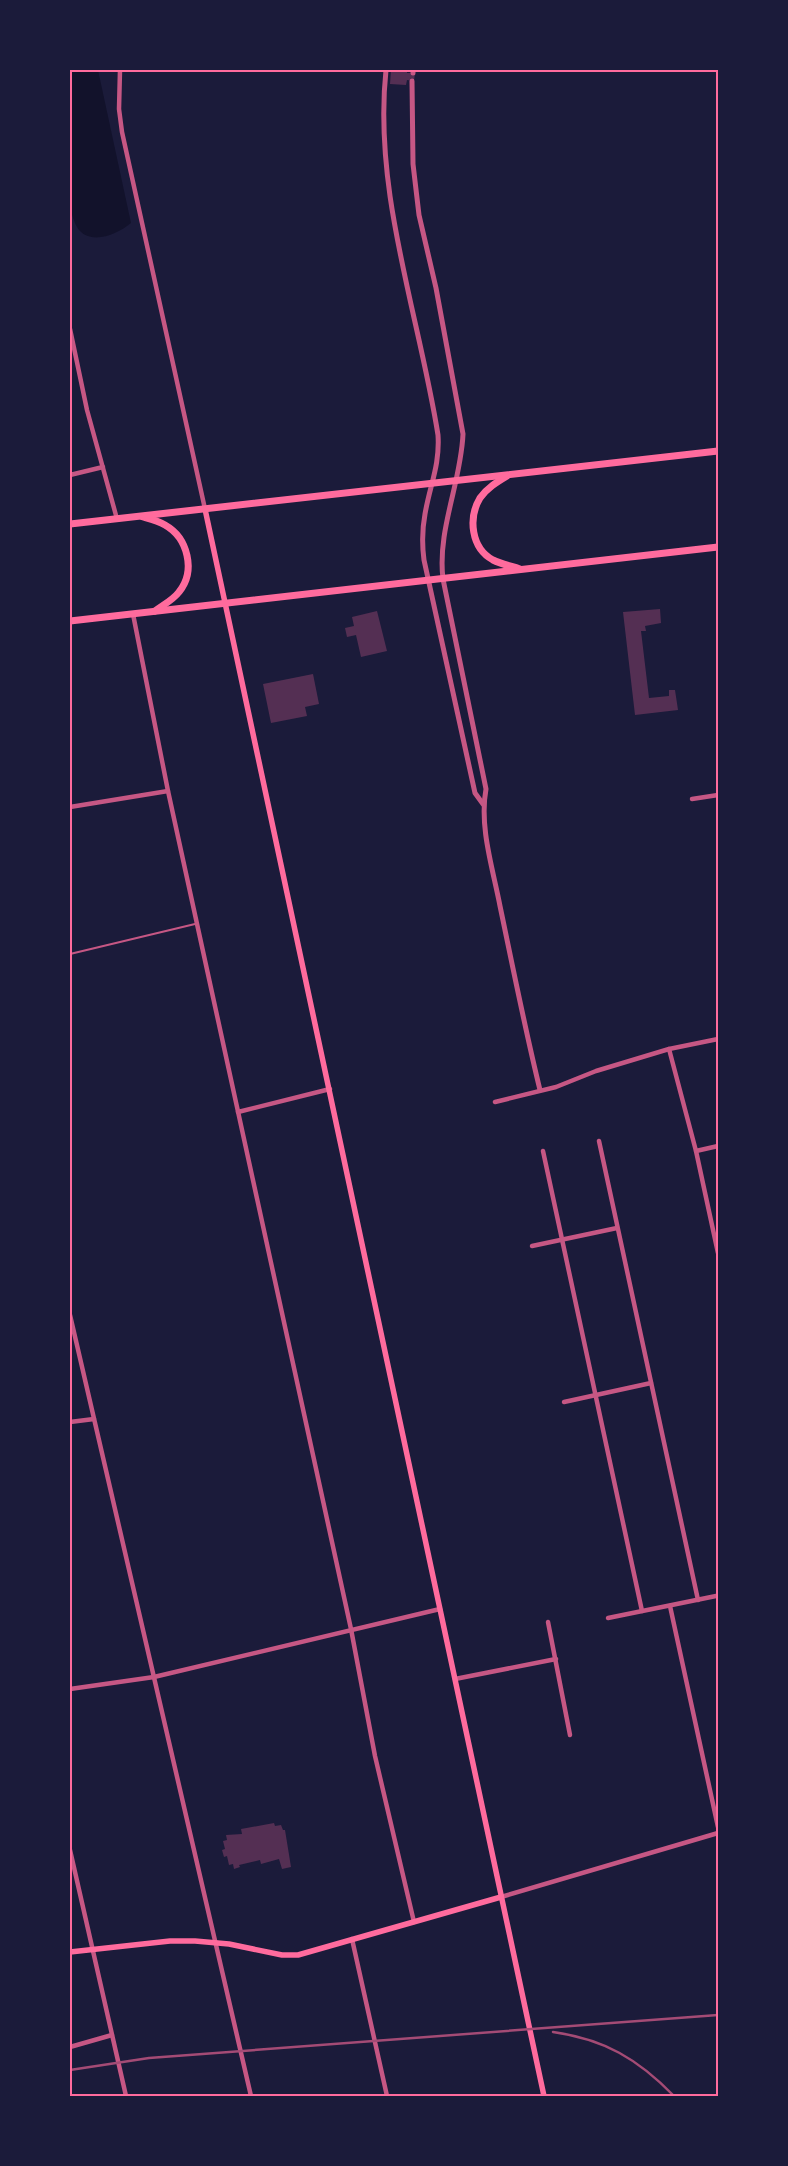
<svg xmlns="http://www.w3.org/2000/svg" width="788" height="2166" font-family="'Work Sans',sans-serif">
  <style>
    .water { fill: #12122b }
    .building { fill: #542f53 }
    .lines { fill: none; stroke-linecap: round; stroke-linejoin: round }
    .service { stroke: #c65784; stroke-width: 2 }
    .minor { stroke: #c65784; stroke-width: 4.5 }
    .tertiary { stroke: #c65784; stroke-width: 5 }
    .secondary { stroke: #ff6b9d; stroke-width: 5.5 }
    .trunk { stroke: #ff6b9d; stroke-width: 7 }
    .rail { stroke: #a44b75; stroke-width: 2.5 }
    .neatline { fill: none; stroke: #ff6b9d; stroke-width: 2 }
  </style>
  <rect width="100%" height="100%" fill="#1b1b3a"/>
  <path class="water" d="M70 70H98L131 223C118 234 89 247 77 227 74 222 72 214 70 208Z"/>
  <g class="building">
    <polygon points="391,70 407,70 407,73 415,73 414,81 407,80 406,85 390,84"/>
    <polygon points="660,609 661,623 645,626 646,631 641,631 649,698 669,696 669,690 675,690 678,710 635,715 623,612"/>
    <polygon points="377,611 387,651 361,657 356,635 347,637 345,628 354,626 352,617"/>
    <polygon points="313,674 319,704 305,707 307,716 271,723 263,684"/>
    <polygon points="274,1823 275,1826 281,1825 283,1830 285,1830 291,1867 282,1869 279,1859 261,1864 260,1860 239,1865 240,1867 234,1869 233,1864 229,1865 227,1856 224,1857 222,1850 225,1849 223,1841 227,1840 226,1835 242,1834 241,1829"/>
  </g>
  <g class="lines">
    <polyline class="service" points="70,954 195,924"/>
    <g class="minor">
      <polyline points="120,70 119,109 122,132 205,509"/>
      <polyline points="70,329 87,410 117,519"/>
      <polyline points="70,475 103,467"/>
      <polyline points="133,614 168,791 351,1629 375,1756 414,1922"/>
      <polyline points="692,799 718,795"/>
      <polyline points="70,807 168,791"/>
      <polyline points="669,1049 696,1151 718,1253"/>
      <polyline points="495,1102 556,1087 596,1071 669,1049 718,1039"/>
      <polyline points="238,1112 330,1089"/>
      <polyline points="599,1141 698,1600"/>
      <polyline points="543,1151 642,1611"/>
      <polyline points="696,1151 718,1146"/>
      <polyline points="532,1246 617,1228"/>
      <polyline points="70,1315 251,2096"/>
      <polyline points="564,1402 651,1383"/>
      <polyline points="70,1422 94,1419"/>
      <polyline points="670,1606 718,1827"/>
      <polyline points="608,1618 716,1596"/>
      <polyline points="548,1622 570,1735"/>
      <polyline points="455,1679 556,1659"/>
      <polyline points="70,1689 154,1677 440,1609"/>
      <polyline points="70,1850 126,2096"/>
      <polyline points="501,1897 718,1833"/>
      <polyline points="352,1939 387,2096"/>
      <polyline points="70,2047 112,2035"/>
    </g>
    <g class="tertiary">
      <path d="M386 70C373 192 419 315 438 435 440 465 430 485 425 514 422 530 422 545 424 560L475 793 483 804"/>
      <polyline points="413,73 413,70"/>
      <path d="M412 81 413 164 419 215 436 288 463 434C461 483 437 530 443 579L486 789C479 827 493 869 500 906 513 968 525 1029 540 1090"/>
    </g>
    <g class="secondary">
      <polyline points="205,509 544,2096"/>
      <polyline points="70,1952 170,1941 195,1941 229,1944 282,1955 298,1955 501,1897"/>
    </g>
    <g class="trunk">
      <path d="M507 476C497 482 487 488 480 498 468 518 471 548 493 560 501 564 511 566 520 569"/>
      <path d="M143 517C150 519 158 521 165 525 188 538 196 571 179 592 173 600 163 605 155 611"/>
      <polyline points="70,524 718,451"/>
      <polyline points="70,621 718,547"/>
    </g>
    <g class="rail">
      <path d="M553 2032C604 2039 638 2059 674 2096"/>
      <polyline points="70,2070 149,2058 718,2015"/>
    </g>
  </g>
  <rect width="788" height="2166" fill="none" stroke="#1b1b3a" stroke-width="142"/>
  <rect x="71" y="71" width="646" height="2024" class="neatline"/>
</svg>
